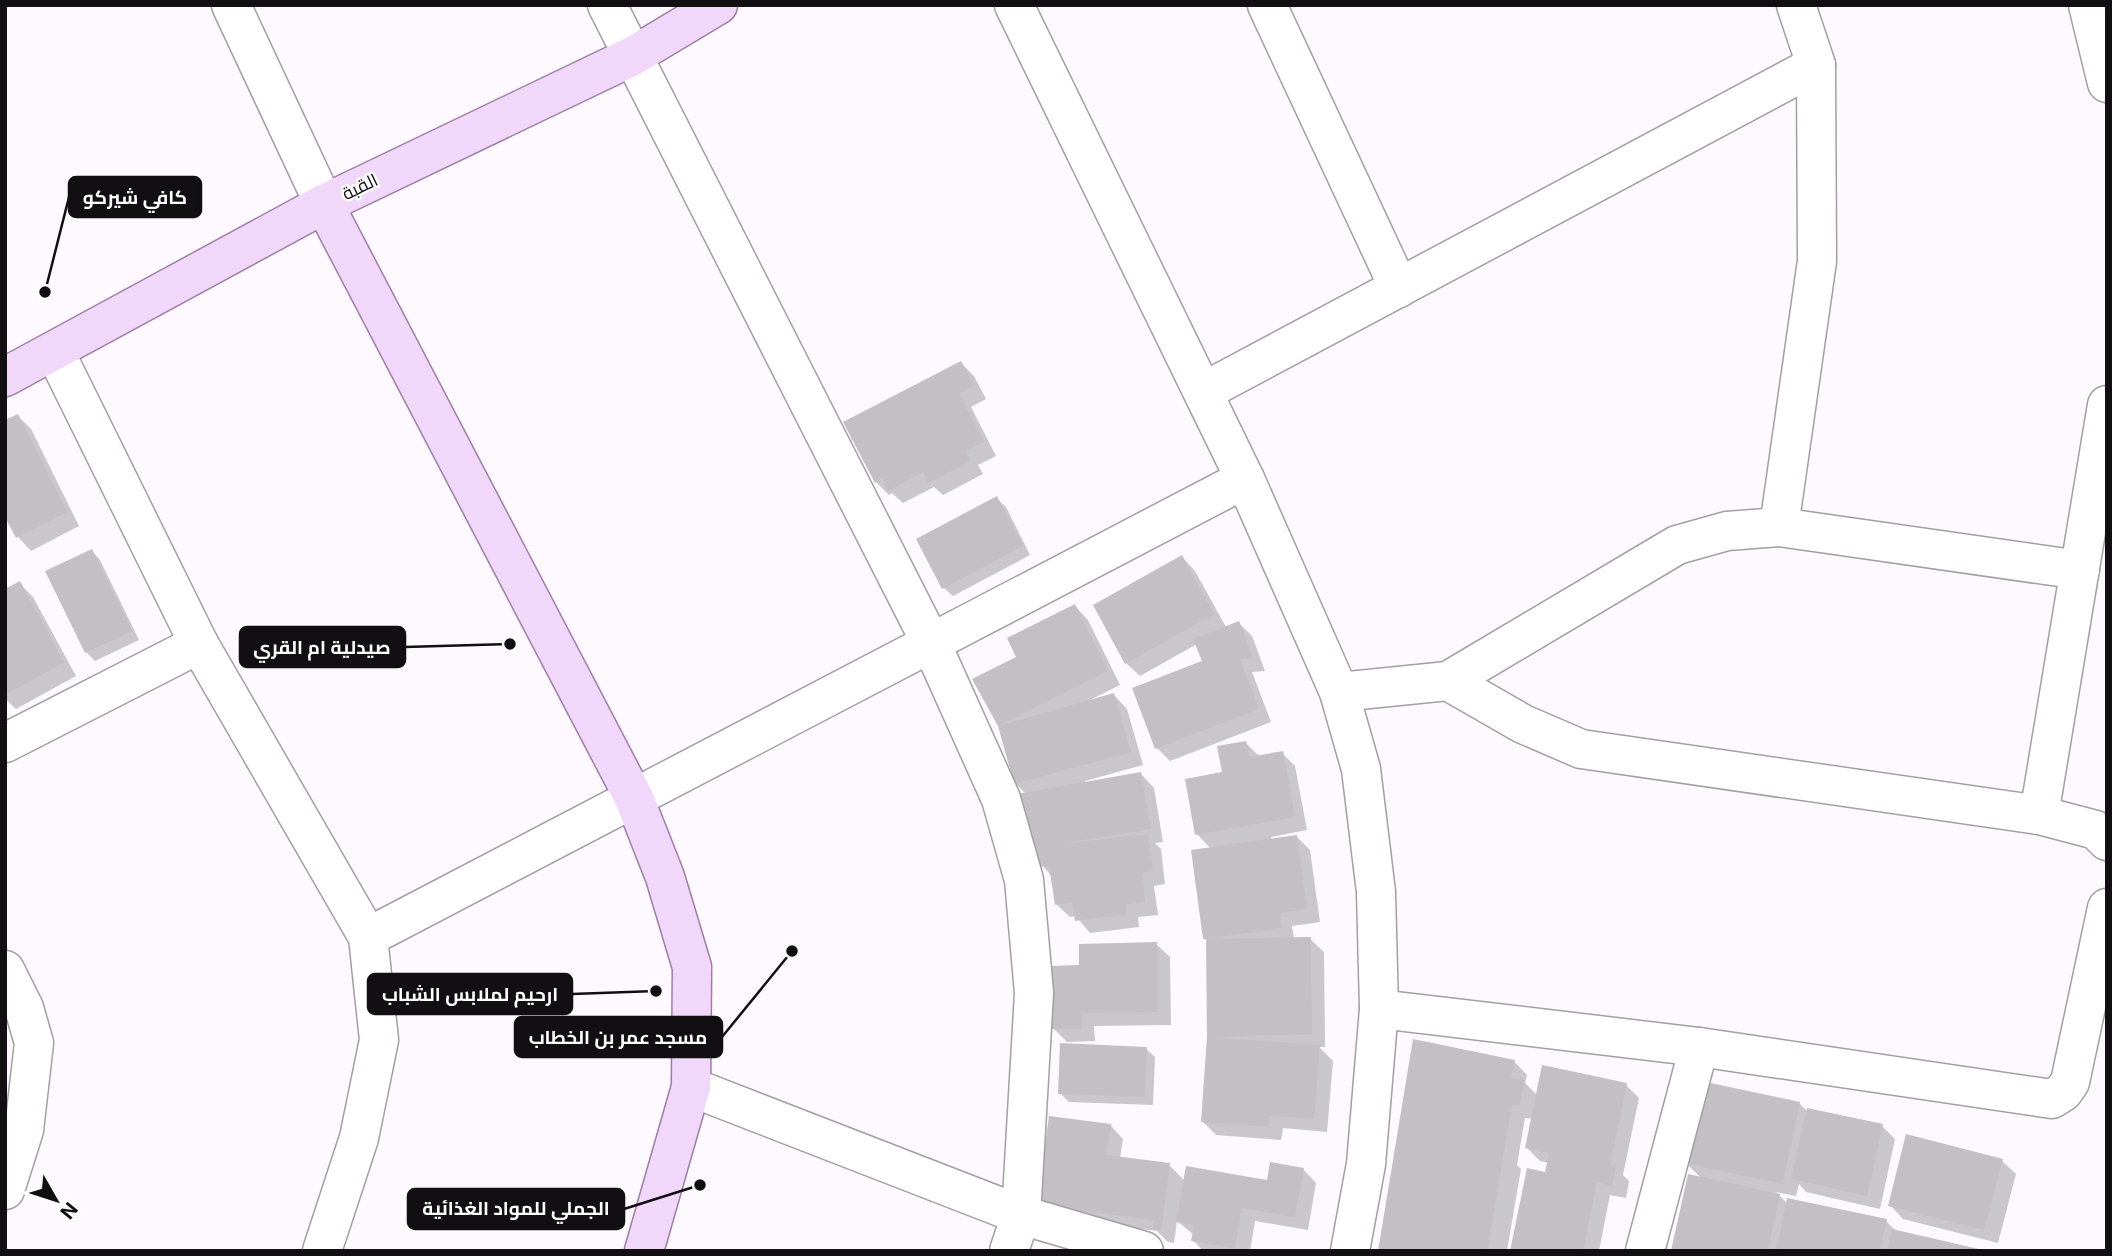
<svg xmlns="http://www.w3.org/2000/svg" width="2112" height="1256" font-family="Inter,Cairo,sans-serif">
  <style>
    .shadow { fill: #0003 }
    .building { fill: #c3bfc4 }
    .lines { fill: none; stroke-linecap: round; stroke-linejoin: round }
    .minor-casing { stroke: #a39fa4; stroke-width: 41 }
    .major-casing { stroke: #9d7fa6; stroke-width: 41 }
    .minor { stroke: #fff; stroke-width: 38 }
    .major { stroke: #f1d7fa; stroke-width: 38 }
    .labels { text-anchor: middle; stroke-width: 5; stroke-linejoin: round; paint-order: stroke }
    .street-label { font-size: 18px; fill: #110f11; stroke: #fff }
    .leader { fill: none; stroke: #110f11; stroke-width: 2.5 }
    .callout-dot { fill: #110f11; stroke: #fff; stroke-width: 2.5 }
    .callout { fill: #110f11; stroke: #110f11; stroke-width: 2.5 }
    .callout-label { font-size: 19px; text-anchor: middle; font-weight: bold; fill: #fff }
  </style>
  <rect width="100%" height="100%" fill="#fdf9ff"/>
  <g class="shadow">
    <polygon points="961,363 974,376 986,399 971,407 996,456 978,465 983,474 943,495 934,487 903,503 892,493 889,495 876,482"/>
    <polygon points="18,416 31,429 79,526 31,551 18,537 6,514"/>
    <polygon points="997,499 1006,507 1030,555 953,596 944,588"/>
    <polygon points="92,551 100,560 139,640 95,661 86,652"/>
    <polygon points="1182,557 1195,571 1226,627 1239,623 1252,636 1265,671 1252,672 1271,722 1170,761 1157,748 1204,662 1197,644 1140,676 1126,663"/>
    <polygon points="19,583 33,597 76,676 16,709 5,699 5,591"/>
    <polygon points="1075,606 1088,620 1120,685 1090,700 1114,695 1127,709 1143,765 1085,781 1086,784 1141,774 1154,788 1163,842 1155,843 1161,849 1165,884 1154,886 1158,915 1138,917 1139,927 1090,933 1076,916 1070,917 1056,904 1053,878 1029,849 1026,794 1016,784 999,726 974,680 1018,658"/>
    <polygon points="1246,743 1260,757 1282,753 1295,766 1307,830 1271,837 1272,840 1296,836 1310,850 1320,922 1292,926 1294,939 1310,939 1324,952 1325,1047 1319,1047 1333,1061 1327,1132 1283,1128 1281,1140 1216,1135 1203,1122 1209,1037 1208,941 1205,938 1211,849 1197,834 1224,773"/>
    <polygon points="1156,944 1170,957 1171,1025 1094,1026 1095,1041 1067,1042 1053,1028 1081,967"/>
    <polygon points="1146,1049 1155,1057 1153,1105 1069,1102 1060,1093"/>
    <polygon points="1514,1061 1527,1075 1525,1083 1537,1095 1626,1085 1639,1098 1623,1175 1629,1181 1626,1198 1610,1195 1599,1251 1512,1251 1546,1174 1549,1163 1540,1161 1527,1148 1532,1119 1525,1118 1517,1165 1521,1169 1507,1251 1380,1251"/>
    <polygon points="1800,1104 1808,1112 1882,1126 1895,1139 1880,1209 1806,1192 1799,1184 1796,1196 1776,1192 1788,1204 1886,1221 1898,1233 1980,1251 1673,1251 1701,1178 1686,1163"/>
    <polygon points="1110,1125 1123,1139 1120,1158 1169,1165 1185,1181 1268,1182 1303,1169 1316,1183 1308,1230 1255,1221 1250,1251 1203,1251 1193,1240 1194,1235 1177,1221 1174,1243 1168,1242 1157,1231 1053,1218"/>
    <polygon points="2002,1161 2016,1174 1998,1243 1903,1219 1890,1205"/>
  </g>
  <g class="building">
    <polygon points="961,361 974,385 959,394 984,442 966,451 971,461 928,483 923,472 888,491 882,478 875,483 843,422"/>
    <polygon points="18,414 67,512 16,538 5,517 5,420"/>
    <polygon points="997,496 1023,546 942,589 916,539"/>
    <polygon points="92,549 132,631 85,653 45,571"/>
    <polygon points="1182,555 1214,614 1125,664 1093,605"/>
    <polygon points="20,581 64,662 5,695 5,589"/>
    <polygon points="1075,604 1108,671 998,726 1114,693 1131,752 1014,784 998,726 972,679 1016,657 1007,638"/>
    <polygon points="1239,621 1253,658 1240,659 1259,709 1155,749 1132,688 1202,661 1193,639"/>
    <polygon points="1246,741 1249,757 1283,751 1295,817 1195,835 1185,779 1222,772 1217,746"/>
    <polygon points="1141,772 1151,829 1059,844 1148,834 1153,871 1142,873 1145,902 1126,904 1127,914 1075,921 1072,902 1055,905 1049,866 1039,867 1037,848 1027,849 1017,794"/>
    <polygon points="1297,835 1307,909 1280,913 1282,928 1206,939 1311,937 1312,1034 1210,1037 1320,1045 1314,1119 1270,1116 1269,1127 1201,1122 1207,1037 1206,939 1203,939 1191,850"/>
    <polygon points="1157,942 1158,1012 1082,1013 1082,1029 1052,1029 1051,966 1079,965 1079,944"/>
    <polygon points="1413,1039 1515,1060 1511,1078 1525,1080 1519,1106 1512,1105 1487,1251 1378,1251"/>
    <polygon points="1060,1043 1147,1047 1145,1097 1058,1094"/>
    <polygon points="1542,1065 1627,1083 1610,1165 1616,1166 1612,1186 1597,1182 1583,1251 1510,1251 1527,1168 1545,1172 1549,1153 1525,1148"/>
    <polygon points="1701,1081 1800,1102 1783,1184 1684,1163"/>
    <polygon points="1807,1108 1883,1124 1867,1196 1791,1179"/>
    <polygon points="1049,1116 1111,1124 1106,1155 1170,1163 1161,1231 1153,1229 1154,1220 1037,1205"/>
    <polygon points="1906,1134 2003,1159 1984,1230 1888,1206"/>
    <polygon points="1270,1162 1304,1168 1295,1217 1242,1208 1235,1248 1191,1241 1194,1225 1176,1222 1186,1166 1267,1180"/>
    <polygon points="1688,1174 1780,1194 1768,1251 1671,1251"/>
    <polygon points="1787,1198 1887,1219 1880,1251 1776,1251"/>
    <polygon points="1892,1229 1983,1250 1983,1251 1887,1251"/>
  </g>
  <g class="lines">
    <defs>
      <g id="minor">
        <polyline points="231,5 324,204"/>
        <polyline points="607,5 931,643 1001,799 1024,880 1034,993 1021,1215 1009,1251"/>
        <polyline points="1014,5 1245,479 1339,692 1361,769 1376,892 1379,1009 1366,1164 1350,1251"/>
        <polyline points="1267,5 1399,288"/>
        <polyline points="2088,5 2107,83"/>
        <polyline points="55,352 199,644 368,937 379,1040 359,1138 322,1251"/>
        <polyline points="1203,392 1816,65"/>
        <polyline points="1779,527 1817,261 1816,65 1796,5"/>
        <polyline points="1448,681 1523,724 1581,749 2039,815 2096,830 2107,841"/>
        <polyline points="1339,692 1448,681 1677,545 1727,531 1779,527 2080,570"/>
        <polyline points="5,743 199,644"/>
        <polyline points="2039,815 2107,405"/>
        <polyline points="368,937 1245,479"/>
        <polyline points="5,970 24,1008 34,1043 24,1130 5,1190"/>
        <polyline points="1379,1009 1699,1047 2052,1099 2063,1092 2070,1082 2107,908"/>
        <polyline points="691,1087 1021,1215 1144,1251"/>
        <polyline points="1645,1251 1699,1047"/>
      </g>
      <g id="major">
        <polyline points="324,204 634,798 665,877 692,967 691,1087 644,1251"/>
        <polyline points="5,377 324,204 633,56 718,5"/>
      </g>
    </defs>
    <use href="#minor" class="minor-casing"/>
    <use href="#major" class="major-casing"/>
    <use href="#minor" class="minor"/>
    <use href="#major" class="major"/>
  </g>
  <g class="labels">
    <g class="street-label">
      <text transform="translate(360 187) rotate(-26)" y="6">القبة</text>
    </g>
  </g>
  <path class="leader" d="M45 292L69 197M510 644L405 647M656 991L572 994M792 951L722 1037M700 1185L624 1209"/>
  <g class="callout-dot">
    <circle cx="45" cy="292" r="7"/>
    <circle cx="510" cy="644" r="7"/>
    <circle cx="656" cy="991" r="7"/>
    <circle cx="792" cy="951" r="7"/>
    <circle cx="700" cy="1185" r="7"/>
  </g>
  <g class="callout">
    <rect x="69" y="177" width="132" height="40" rx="7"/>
    <rect x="240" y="627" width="165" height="40" rx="7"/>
    <rect x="368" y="974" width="204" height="40" rx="7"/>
    <rect x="515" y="1017" width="207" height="40" rx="7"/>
    <rect x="408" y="1189" width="216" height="40" rx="7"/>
  </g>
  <g class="callout-label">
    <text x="135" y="204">كافي شيركو</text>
    <text x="322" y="654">صيدلية ام القري</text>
    <text x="470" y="1001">ارحيم لملابس الشباب</text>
    <text x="618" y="1044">مسجد عمر بن الخطاب</text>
    <text x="516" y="1215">الجملي للمواد الغذائية</text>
  </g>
  <rect width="2112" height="1256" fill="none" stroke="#110f11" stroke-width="14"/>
  <g transform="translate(56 1200) rotate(129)" stroke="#ffffff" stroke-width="5" paint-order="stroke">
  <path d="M0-5L12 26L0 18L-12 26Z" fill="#110f11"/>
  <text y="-10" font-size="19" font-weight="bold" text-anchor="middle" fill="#110f11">N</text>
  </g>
</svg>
